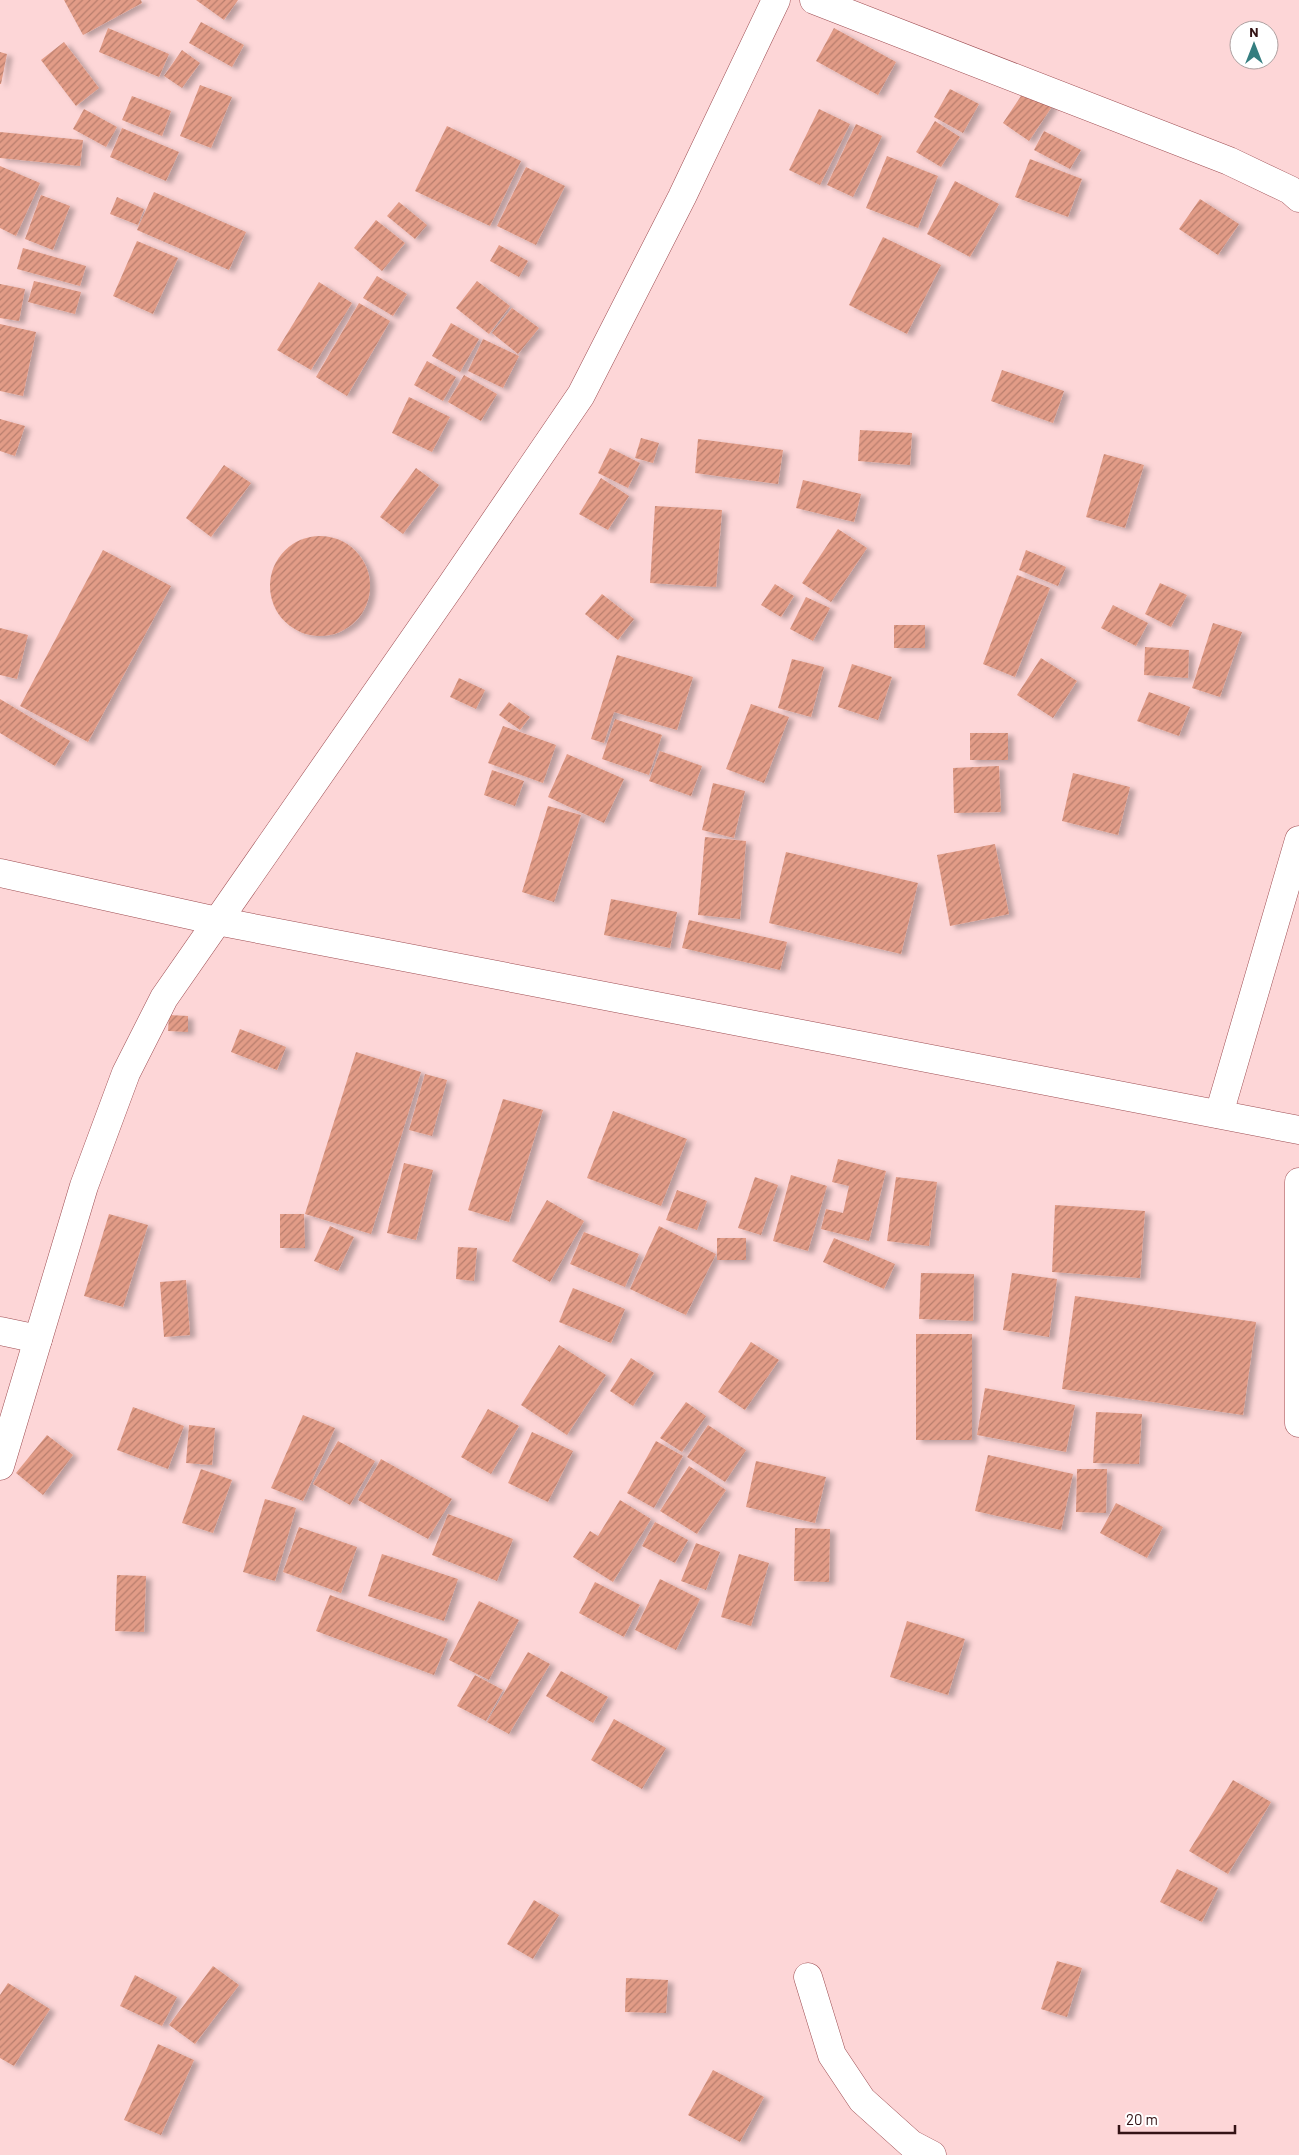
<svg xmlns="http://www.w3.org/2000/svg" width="1299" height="2155" font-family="Barlow,sans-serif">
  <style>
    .building { fill: url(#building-hatch); filter: url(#shadow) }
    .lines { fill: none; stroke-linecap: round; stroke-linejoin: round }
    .minor-casing { stroke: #9d4c51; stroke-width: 29 }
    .tertiary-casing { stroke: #9d4c51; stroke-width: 29 }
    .minor { stroke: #fff; stroke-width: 28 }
    .tertiary { stroke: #fff; stroke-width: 28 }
  </style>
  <defs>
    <pattern id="building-hatch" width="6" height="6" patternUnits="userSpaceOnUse" patternTransform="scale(1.25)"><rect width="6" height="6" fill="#e29c87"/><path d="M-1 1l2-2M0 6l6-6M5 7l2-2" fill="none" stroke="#b87e6d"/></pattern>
    <filter id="shadow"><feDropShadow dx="5.5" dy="3" stdDeviation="2.5" flood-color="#0004"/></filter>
  </defs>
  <rect width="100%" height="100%" fill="#fdd6d7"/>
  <g class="building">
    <polygon points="64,0 141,0 142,3 83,35"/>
    <polygon points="196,0 238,0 224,20"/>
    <polygon points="201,22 244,45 232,67 189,43"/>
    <polygon points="108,28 169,54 159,77 99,52"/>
    <polygon points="834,28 896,62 878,95 816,61"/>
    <polygon points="64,42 99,88 76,106 41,60"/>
    <polygon points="182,50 200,63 182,88 164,76"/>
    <polygon points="0,52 7,54 1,84 0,84"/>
    <polygon points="200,85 232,97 211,148 180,136"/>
    <polygon points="1027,87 1053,105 1029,141 1003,123"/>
    <polygon points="950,89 979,104 963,133 934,117"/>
    <polygon points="132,96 171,111 162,136 122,120"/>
    <polygon points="84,109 117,127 106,147 73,129"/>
    <polygon points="819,109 850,124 820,185 789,170"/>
    <polygon points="935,121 960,137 941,167 916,152"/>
    <polygon points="856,124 882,136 853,197 827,185"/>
    <polygon points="447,126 521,161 490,226 415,191"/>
    <polygon points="122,128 179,152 166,181 110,157"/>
    <polygon points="1044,131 1081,150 1070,169 1034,150"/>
    <polygon points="0,132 83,140 80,166 0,158"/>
    <polygon points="887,156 938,176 918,228 866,208"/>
    <polygon points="1030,159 1082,179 1068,217 1015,197"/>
    <polygon points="0,166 40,183 16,236 0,228"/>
    <polygon points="526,167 565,186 536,245 497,226"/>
    <polygon points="955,181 999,204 970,257 927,234"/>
    <polygon points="154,192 246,232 229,270 137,230"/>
    <polygon points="41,195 70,206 53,250 25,239"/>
    <polygon points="117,197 144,209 138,225 110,214"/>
    <polygon points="1200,199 1239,224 1218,255 1179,229"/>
    <polygon points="399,202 427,225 415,239 387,216"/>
    <polygon points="376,220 405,243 382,271 354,248"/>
    <polygon points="883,237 941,265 907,334 849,305"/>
    <polygon points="137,241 178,258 153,314 113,296"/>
    <polygon points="499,245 528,261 519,277 490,261"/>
    <polygon points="23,248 86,266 80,286 17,269"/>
    <polygon points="377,276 407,294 393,316 363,298"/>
    <polygon points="34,281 81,292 75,314 28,302"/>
    <polygon points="477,281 510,306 489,334 456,308"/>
    <polygon points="319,282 352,303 311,370 277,350"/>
    <polygon points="0,284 25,289 19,321 0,318"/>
    <polygon points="359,303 390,321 347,396 316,377"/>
    <polygon points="512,308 539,328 518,354 492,333"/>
    <polygon points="451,323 479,339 460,372 432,356"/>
    <polygon points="0,324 36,332 23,396 0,391"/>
    <polygon points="483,339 519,356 503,388 468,371"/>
    <polygon points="427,361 456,377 443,401 414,385"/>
    <polygon points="1002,370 1064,391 1053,423 991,401"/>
    <polygon points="464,375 497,394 481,421 448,402"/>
    <polygon points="409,397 450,417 432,452 392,433"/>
    <polygon points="0,419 25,426 15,456 0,451"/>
    <polygon points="860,430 912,433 910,465 858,461"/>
    <polygon points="641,438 659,443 653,463 635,458"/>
    <polygon points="698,439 783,450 778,484 695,473"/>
    <polygon points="610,448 640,463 628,488 598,473"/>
    <polygon points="1104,454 1144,465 1125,528 1086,517"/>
    <polygon points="224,465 251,483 211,537 186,518"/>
    <polygon points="416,468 439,485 403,534 380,517"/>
    <polygon points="601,478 629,496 608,530 579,514"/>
    <polygon points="803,480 861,494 854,522 796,508"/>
    <polygon points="655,506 722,510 716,587 650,583"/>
    <polygon points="838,529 867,548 831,602 802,583"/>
    <circle cx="320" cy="586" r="50"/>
    <polygon points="103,550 171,586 88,742 20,706"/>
    <polygon points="1026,550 1066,567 1058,586 1019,570"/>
    <polygon points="1017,575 1050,588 1015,677 983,664"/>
    <polygon points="1160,583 1187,595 1171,627 1145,614"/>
    <polygon points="775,584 794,596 781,617 761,605"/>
    <polygon points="602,594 634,619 618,640 585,614"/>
    <polygon points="806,597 830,608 813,641 790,629"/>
    <polygon points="1113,605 1148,623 1136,646 1101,628"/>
    <polygon points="1213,623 1242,632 1220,697 1192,688"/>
    <rect x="894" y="625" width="31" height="23"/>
    <polygon points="0,628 28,635 17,679 0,675"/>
    <polygon points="1145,647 1189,650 1188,678 1144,675"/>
    <polygon points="617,655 693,677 677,730 614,712 604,743 591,739"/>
    <polygon points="1041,658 1077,681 1053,718 1017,695"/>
    <polygon points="792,659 824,667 811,717 778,708"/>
    <polygon points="852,664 892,677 878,720 838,707"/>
    <polygon points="459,678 485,690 476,709 450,697"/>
    <polygon points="1149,692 1190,707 1179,736 1137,721"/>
    <polygon points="0,699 70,741 55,766 0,733"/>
    <polygon points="509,702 530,717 520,730 499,715"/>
    <polygon points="751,704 789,717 764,783 726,769"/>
    <polygon points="615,719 662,735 649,775 602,759"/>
    <polygon points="503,726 556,745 543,783 488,763"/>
    <rect x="970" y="733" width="38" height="27"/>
    <polygon points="660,751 702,766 691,796 649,781"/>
    <polygon points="567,754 624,779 604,823 548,797"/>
    <polygon points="999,766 1001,812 954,813 953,768"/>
    <polygon points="492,770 524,781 515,806 484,795"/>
    <polygon points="1073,773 1130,787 1118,835 1062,821"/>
    <polygon points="713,783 745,791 734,838 702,830"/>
    <polygon points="548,806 581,815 554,902 522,892"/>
    <polygon points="705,837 746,841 740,919 698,915"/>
    <polygon points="995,844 1009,914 950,926 937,855"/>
    <polygon points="786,852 918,883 901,954 769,923"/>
    <polygon points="611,899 677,912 670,948 604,935"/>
    <polygon points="689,920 787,942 780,970 682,948"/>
    <polygon points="169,1015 188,1016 188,1032 168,1031"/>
    <polygon points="240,1029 286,1047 277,1070 231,1052"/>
    <polygon points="356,1052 421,1072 371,1234 305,1214"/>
    <polygon points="425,1074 447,1080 432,1136 409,1130"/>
    <polygon points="503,1099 543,1110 509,1222 468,1210"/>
    <polygon points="613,1111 687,1139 661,1206 587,1178"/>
    <polygon points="838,1159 886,1171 869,1241 821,1229 826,1209 843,1213 849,1186 832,1182"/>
    <polygon points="404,1163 433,1170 416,1240 387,1233"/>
    <polygon points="791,1175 827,1186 808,1251 773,1241"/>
    <polygon points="755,1177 778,1185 761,1235 738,1228"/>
    <polygon points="896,1177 937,1182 929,1246 887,1241"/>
    <polygon points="677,1190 707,1201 697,1230 666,1220"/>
    <polygon points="547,1200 584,1221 550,1282 512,1261"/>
    <polygon points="1055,1205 1145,1211 1140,1278 1052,1272"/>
    <polygon points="109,1214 148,1225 123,1307 84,1296"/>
    <polygon points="280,1214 304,1214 305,1248 280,1248"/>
    <polygon points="330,1226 354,1237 338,1271 314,1261"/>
    <polygon points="659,1226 716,1254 686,1315 630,1289"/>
    <polygon points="584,1232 639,1254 625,1287 570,1264"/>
    <rect x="717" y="1238" width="29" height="22"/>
    <polygon points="834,1238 895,1264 884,1289 823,1262"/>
    <polygon points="458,1247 477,1248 474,1281 456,1279"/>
    <polygon points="921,1273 974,1274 973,1321 919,1319"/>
    <polygon points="1012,1273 1057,1279 1049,1337 1003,1330"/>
    <polygon points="186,1280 190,1335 164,1337 160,1282"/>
    <polygon points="573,1288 625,1309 611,1343 559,1322"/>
    <polygon points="1075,1296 1256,1322 1243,1415 1062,1389"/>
    <rect x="916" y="1334" width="56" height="106"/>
    <polygon points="751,1342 779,1360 745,1410 718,1392"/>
    <polygon points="559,1345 606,1375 567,1435 521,1405"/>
    <polygon points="631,1358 654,1373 633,1406 610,1391"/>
    <polygon points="985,1388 1075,1405 1066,1452 977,1435"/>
    <polygon points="686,1402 706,1416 682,1452 660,1438"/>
    <polygon points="133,1407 184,1426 168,1469 117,1450"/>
    <polygon points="488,1409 519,1426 491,1474 461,1457"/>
    <polygon points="1096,1412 1142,1414 1139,1464 1093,1463"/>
    <polygon points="303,1415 335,1428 303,1501 271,1488"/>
    <polygon points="189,1425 215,1428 212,1465 186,1463"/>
    <polygon points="708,1425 746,1450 725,1482 687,1457"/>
    <polygon points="532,1432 573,1451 548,1502 508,1483"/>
    <polygon points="47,1435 73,1455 43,1495 16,1473"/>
    <polygon points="338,1441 375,1461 350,1505 313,1484"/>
    <polygon points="656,1441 683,1456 654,1508 627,1493"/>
    <polygon points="988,1455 1073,1474 1061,1530 975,1511"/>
    <polygon points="381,1459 452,1499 428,1539 358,1500"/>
    <polygon points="756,1461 826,1477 815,1523 746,1507"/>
    <polygon points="689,1466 726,1490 697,1534 660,1511"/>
    <polygon points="201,1469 232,1480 213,1533 182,1523"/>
    <polygon points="1077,1469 1107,1469 1106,1513 1076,1512"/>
    <polygon points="265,1499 296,1508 275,1581 243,1572"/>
    <polygon points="620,1500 651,1519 613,1582 573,1557 590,1531 598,1536"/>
    <polygon points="1116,1503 1163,1527 1147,1558 1100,1533"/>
    <polygon points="448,1514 513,1539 497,1581 432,1555"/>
    <polygon points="655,1522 688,1540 675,1563 642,1546"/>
    <polygon points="299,1527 357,1547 341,1593 283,1572"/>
    <polygon points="795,1528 830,1529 829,1582 794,1581"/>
    <polygon points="696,1543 720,1552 706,1590 681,1581"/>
    <polygon points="382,1554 458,1579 444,1621 368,1596"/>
    <polygon points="739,1554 769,1563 751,1626 721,1617"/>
    <polygon points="117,1575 146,1576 144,1632 115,1631"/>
    <polygon points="660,1579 700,1599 676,1650 635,1630"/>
    <polygon points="595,1582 640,1605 624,1637 579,1613"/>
    <polygon points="330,1595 448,1639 434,1675 316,1631"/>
    <polygon points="479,1601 519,1620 489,1680 449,1660"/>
    <polygon points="907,1621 965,1639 948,1695 890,1677"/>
    <polygon points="528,1652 550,1664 509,1734 487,1722"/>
    <polygon points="561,1671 608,1697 593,1723 546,1696"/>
    <polygon points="475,1675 503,1690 486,1721 457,1706"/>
    <polygon points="614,1719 666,1748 642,1789 591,1760"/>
    <polygon points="1233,1780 1271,1802 1228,1874 1189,1851"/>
    <polygon points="1177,1869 1218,1888 1202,1922 1160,1902"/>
    <polygon points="534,1900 559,1915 533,1959 507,1944"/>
    <polygon points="1057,1961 1082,1968 1067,2017 1041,2009"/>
    <polygon points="213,1966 239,1985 195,2044 169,2025"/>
    <polygon points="135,1975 177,1997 162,2026 120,2006"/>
    <polygon points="626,1978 668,1980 666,2013 625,2012"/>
    <polygon points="8,1983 50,2009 14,2066 0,2058 0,1995"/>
    <polygon points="158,2044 194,2060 161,2135 124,2120"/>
    <polygon points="713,2070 764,2097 740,2142 688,2115"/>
  </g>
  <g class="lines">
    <defs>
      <g id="minor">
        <polyline points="814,0 1229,161 1290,190 1299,198"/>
        <polyline points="1219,1114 1299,840"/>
        <polyline points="1299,1182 1299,1423"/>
        <polyline points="0,1331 38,1339"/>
        <polyline points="0,1466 84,1186 126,1073 164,998 452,584 581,395 682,197 776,0"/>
        <polyline points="808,1977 832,2055 862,2100 911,2144 932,2155"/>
      </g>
      <polyline id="tertiary" points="0,873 217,921 1299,1130"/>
    </defs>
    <use href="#minor" class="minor-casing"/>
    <use href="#tertiary" class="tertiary-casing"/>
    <use href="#minor" class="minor"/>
    <use href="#tertiary" class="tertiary"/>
  </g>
  <g transform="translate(1254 45)"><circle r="24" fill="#ffffff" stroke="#aea1a1"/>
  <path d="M0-4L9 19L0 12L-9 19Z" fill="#357e80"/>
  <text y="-8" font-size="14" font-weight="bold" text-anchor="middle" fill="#341315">N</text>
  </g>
  <path d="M1119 2125v8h116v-8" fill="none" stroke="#341315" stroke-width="2.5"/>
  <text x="1126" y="2125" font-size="15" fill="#341315" stroke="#ffffff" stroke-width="4" paint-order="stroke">20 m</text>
</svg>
